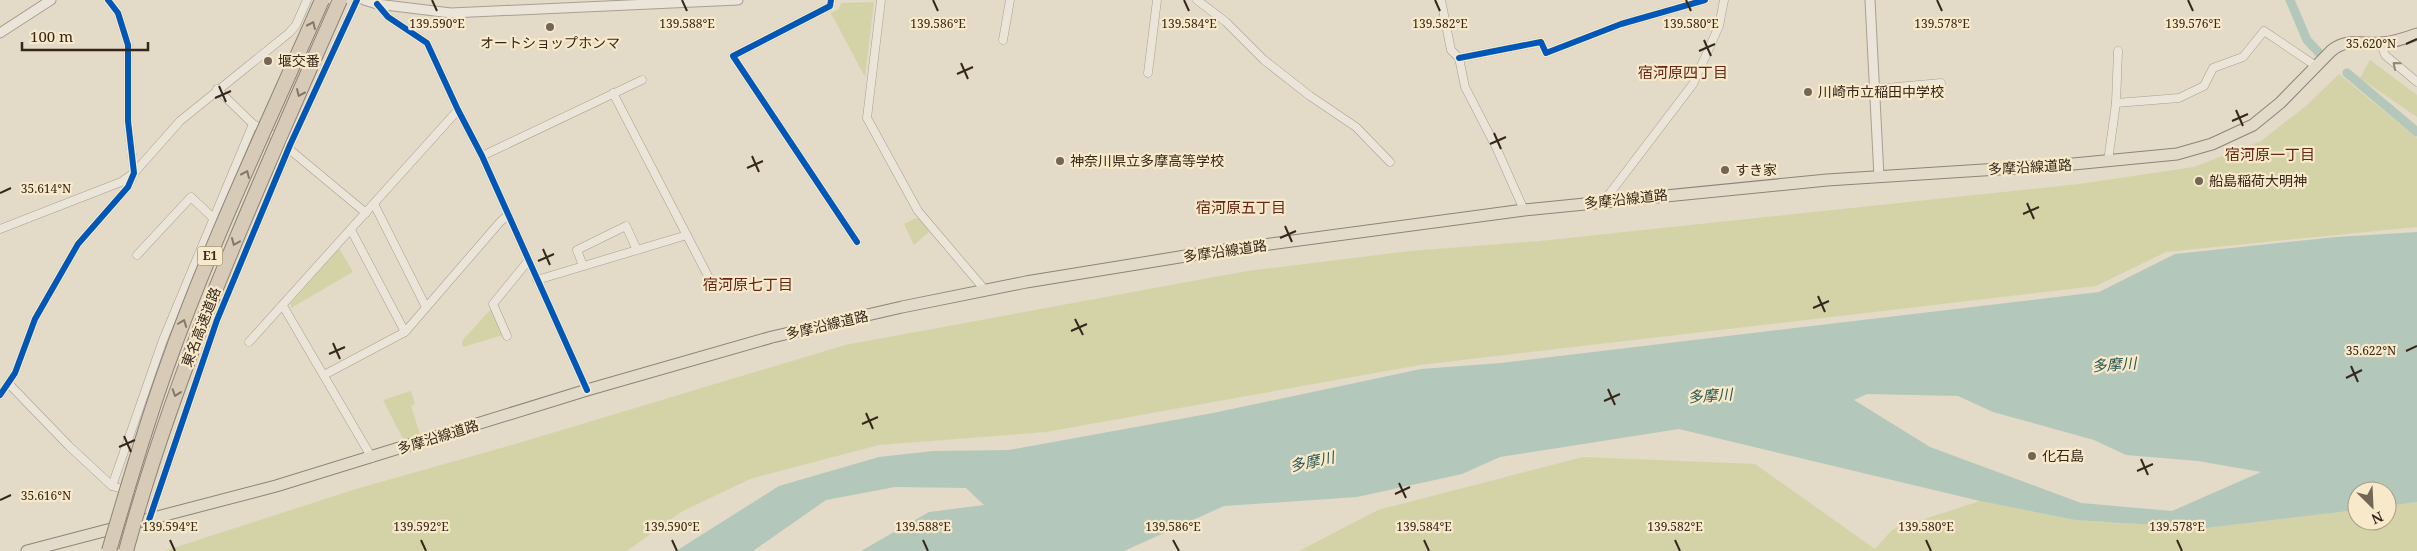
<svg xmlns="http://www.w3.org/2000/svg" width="2417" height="551" font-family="'Noto Serif','Noto Sans JP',serif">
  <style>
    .green { fill: #d4d3a8 }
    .water { fill: #b3c8bb; fill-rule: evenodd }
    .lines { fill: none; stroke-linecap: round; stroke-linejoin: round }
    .canal { stroke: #b3c8bb; stroke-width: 9 }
    .minor-casing { stroke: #a89f91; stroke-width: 9 }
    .tertiary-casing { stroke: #a89f91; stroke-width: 11 }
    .primary-casing { stroke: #8d8478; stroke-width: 13 }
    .minor { stroke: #ebe5d9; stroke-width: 8 }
    .tertiary { stroke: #ebe5d9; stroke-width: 9 }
    .primary { stroke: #e3dbca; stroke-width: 11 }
    .motorway-bridge-casing { stroke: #8d8478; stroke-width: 16; stroke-linecap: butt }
    .motorway-bridge { stroke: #d7cab7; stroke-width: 14 }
    .cycleway-casing { stroke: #f7e9ca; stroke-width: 9 }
    .cycleway { stroke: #0057b8; stroke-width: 6 }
    .oneway { stroke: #867868 }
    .oneway2 { stroke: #90867a }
    .ticks { fill: none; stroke: #36271a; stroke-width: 2 }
    .poi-dot { fill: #736657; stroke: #f7e9ca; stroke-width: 2 }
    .labels { text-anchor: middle; stroke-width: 4.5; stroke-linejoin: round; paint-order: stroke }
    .shield { fill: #f7e9ca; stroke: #70614f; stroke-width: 1 }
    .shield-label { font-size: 12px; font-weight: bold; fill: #36271a }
    .poi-label { font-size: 14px; fill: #36271a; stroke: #f7e9ca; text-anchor: start }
    .street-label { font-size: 14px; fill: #36271a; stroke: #f7e9ca }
    .neighbourhood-label { font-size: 15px; fill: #652517; stroke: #f7e9ca }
    .water-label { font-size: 15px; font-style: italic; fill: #285753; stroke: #f7e9ca }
    .ticks-label { font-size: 12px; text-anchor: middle; fill: #36271a; stroke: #f7e9ca; stroke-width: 4.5; stroke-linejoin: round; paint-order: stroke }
  </style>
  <rect width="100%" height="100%" fill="#e3dac7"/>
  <g class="green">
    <polygon points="874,2 865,77 831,13 839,9 841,3"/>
    <polygon points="2370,60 2417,95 2417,117 2360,78"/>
    <polygon points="2339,74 2417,138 2417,227 2166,252 2096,286 1420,365 1046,432 879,445 750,479 681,512 627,551 164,551 356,489 512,445 845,345 1247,271 1410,251 1540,241 2079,184 2194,167 2261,141 2307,105"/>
    <polygon points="916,218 920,219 930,231 914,245 904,224"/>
    <polygon points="339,248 353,272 291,308 291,303"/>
    <polygon points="490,310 494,312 503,335 463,347 462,341"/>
    <polygon points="411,391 415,404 411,406 421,438 405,443 383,400"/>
    <polygon points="1583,457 1755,464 1875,549 1893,529 1980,501 2075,520 2206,528 2357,510 2357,521 2387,521 2387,506 2417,502 2417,551 1299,551 1378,510"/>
  </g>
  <path class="water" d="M2417 232V502L2387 506V491H2357V510L2206 528 2075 520 1980 501 1679 429 1500 457 1462 474 1357 497 1224 506 1124 551H861L929 512 984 505 966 488 895 487 826 500 753 551H676L779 486 879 457 933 451 1009 450 1213 413 1421 369 1501 363 2099 292 2175 254 2336 237ZM1867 394 1958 396 1993 412 2094 440 2126 455 2198 461 2261 472 2172 511 2081 503 1930 447 1854 400Z"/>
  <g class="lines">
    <g class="canal">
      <polyline points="2290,0 2307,40 2322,56"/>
      <polyline points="2347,73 2417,132"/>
    </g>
    <defs>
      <g id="minor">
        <polyline points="831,0 830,6 733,56 857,242"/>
        <polyline points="881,0 867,118 918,211 985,290"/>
        <polyline points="1197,0 1226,22 1264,60 1310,96 1356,127 1390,162"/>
        <polyline points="1441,0 1451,50 1459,58 1465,87 1496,147 1524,210"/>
        <polyline points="377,4 388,17 427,43 458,110 482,156 587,390"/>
        <polyline points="1003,40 1010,0"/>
        <polyline points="2381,44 2385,55 2417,82"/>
        <polyline points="1459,58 1541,42 1546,53 1621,24 1705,0"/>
        <polyline points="1148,73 1157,0"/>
        <polyline points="217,89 253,124 290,145"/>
        <polyline points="1875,89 1941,83"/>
        <polyline points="613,93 708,276"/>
        <polyline points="2116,103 2179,98 2204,86 2213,68 2243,57 2264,31 2316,66"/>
        <polyline points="289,149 366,213"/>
        <polyline points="482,156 642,80"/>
        <polyline points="2108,161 2116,103 2118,51"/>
        <polyline points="1604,201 1693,84 1719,26 1724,0"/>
        <polyline points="374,204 426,307"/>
        <polyline points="0,229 121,182 134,173 180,121 289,33 296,25 307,0"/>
        <polyline points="351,230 405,332"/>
        <polyline points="137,255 191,197 212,217"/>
        <polyline points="583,266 577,250 626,226 637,250"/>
        <polyline points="537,280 687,235"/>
        <polyline points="283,306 372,458"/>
        <polyline points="507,336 493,304 528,261"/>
        <polyline points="249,342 458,110"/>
        <polyline points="324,375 405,332 500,222 508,215"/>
        <polyline points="9,384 69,446 112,486 144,495"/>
        <polyline points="0,395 15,373 35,319 78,244 128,187 134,173 128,121 128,45 118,13 108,0"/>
        <polyline points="112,486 163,340 253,124"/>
        <polyline points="149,520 217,320 290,145 357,0"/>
      </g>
      <g id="tertiary">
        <polyline points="364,0 377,4 451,13 738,0"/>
        <polyline points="1870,0 1879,177"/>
        <polyline points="0,33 51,0"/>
      </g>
      <path id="primary" d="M27 551 276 486 587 390 772 337 902 307 1026 282 1210 252 1524 210 1827 180 2063 165 2177 154 2212 144 2253 125 2280 103 2331 51C2347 37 2363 45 2382 43 2394 42 2406 38 2417 34"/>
    </defs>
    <use href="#minor" class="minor-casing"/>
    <use href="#tertiary" class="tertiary-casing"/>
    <use href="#primary" class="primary-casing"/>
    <use href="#minor" class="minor"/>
    <use href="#tertiary" class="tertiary"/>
    <use href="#primary" class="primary"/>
    <defs>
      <g id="motorway-bridge">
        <path d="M109 551C127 489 145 427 167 366 211 242 269 121 322 0"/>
        <path d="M126 551C178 360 261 180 340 0"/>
      </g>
    </defs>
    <use href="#motorway-bridge" class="motorway-bridge-casing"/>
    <use href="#motorway-bridge" class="motorway-bridge"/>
    <defs>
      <g id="cycleway">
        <polyline points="831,0 830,6 733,56 857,242"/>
        <polyline points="377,4 388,17 427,43 458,110 482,156 587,390"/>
        <polyline points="1459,58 1541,42 1546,53 1621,24 1705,0"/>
        <polyline points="0,395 15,373 35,319 78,244 128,187 134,173 128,121 128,45 118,13 108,0"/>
        <polyline points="149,520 217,320 290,145 357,0"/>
      </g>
    </defs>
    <use href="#cycleway" class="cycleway-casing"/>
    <use href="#cycleway" class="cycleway"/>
  </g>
  <defs><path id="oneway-chevron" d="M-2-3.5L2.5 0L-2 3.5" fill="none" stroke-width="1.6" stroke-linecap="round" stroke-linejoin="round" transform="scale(1.25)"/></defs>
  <g class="oneway">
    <use href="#oneway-chevron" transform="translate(312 25) rotate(-66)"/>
    <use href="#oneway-chevron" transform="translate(300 93) rotate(114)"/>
    <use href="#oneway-chevron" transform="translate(246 174) rotate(-66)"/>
    <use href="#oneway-chevron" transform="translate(235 242) rotate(113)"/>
    <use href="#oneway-chevron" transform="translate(183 323) rotate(-69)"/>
    <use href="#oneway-chevron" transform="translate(176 393) rotate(109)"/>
  </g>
  <use class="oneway2" href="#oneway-chevron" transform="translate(2396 65) rotate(-140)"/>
  <path class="ticks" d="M432 0 437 11M682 0 687 11M933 0 938 11M1184 0 1189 11M1435 0 1440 11M1686 0 1691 11M1937 0 1942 11M2188 0 2193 11M1704 40 1711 56M2406 44 2417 39M1699 51 1715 44M961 63 968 79M957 74 973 67M219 86 226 102M215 98 231 91M2236 110 2243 126M2232 121 2248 114M1494 133 1501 149M1490 144 1506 137M752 156 759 172M747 168 763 161M0 193 11 188M2027 203 2034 219M2023 214 2039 207M1285 226 1292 242M1280 238 1296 231M543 249 550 265M538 261 554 254M1818 296 1825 312M1813 308 1829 301M1075 319 1083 335M1071 331 1087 324M333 343 340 359M2406 351 2417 346M329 354 345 347M2351 366 2358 382M2346 378 2362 370M1608 389 1615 405M1604 401 1620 394M866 413 873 429M862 424 878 417M124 436 131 452M119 447 135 440M2141 459 2148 475M2137 471 2153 464M1399 483 1406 498M1395 494 1410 487M0 500 11 495M170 540 175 551M421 540 426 551M672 540 677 551M923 540 928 551M1173 540 1179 551M1424 540 1429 551M1675 540 1680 551M1926 540 1931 551M2177 540 2182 551"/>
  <g class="poi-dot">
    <circle cx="550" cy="27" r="5"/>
    <circle cx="268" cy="61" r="5"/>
    <circle cx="1808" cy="92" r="5"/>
    <circle cx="1060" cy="161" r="5"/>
    <circle cx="1725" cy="170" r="5"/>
    <circle cx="2199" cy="181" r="5"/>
    <circle cx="2032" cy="456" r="5"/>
  </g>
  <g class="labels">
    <rect class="shield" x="197.5" y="246.5" width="25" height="19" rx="4"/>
    <g class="shield-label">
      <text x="210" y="260">E1</text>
    </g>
    <g class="poi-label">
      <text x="550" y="48" text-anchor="middle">オートショップホンマ</text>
      <text x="278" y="66">堰交番</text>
      <text x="1818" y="97">川崎市立稲田中学校</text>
      <text x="1070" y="166">神奈川県立多摩高等学校</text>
      <text x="1735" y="175">すき家</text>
      <text x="2209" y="186">船島稲荷大明神</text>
      <text x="2042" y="461">化石島</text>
    </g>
    <g class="street-label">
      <text transform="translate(2030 167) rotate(-3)" y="5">多摩沿線道路</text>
      <text transform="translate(1626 199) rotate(-6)" y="5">多摩沿線道路</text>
      <text transform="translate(1225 251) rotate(-8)" y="5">多摩沿線道路</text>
      <text transform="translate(827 325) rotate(-13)" y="5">多摩沿線道路</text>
      <text transform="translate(201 327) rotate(-69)" y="5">東名高速道路</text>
      <text transform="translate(438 437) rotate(-17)" y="5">多摩沿線道路</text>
    </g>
    <g class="neighbourhood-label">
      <text x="1683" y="78">宿河原四丁目</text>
      <text x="2270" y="160">宿河原一丁目</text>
      <text x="1241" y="213">宿河原五丁目</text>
      <text x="748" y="290">宿河原七丁目</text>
    </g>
    <g class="water-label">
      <text transform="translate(2114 365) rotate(-4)" y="5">多摩川</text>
      <text transform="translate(1710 396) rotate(-4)" y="5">多摩川</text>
      <text transform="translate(1312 462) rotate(-12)" y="5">多摩川</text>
    </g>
  </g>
  <g class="ticks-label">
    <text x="437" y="28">139.590°E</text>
    <text x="687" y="28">139.588°E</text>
    <text x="938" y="28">139.586°E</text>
    <text x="1189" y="28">139.584°E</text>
    <text x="1440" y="28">139.582°E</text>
    <text x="1691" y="28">139.580°E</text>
    <text x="1942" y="28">139.578°E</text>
    <text x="2193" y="28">139.576°E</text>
    <text x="2371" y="48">35.620°N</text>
    <text x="46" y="193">35.614°N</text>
    <text x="2371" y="355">35.622°N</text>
    <text x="46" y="500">35.616°N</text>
    <text x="170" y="531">139.594°E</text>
    <text x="421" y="531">139.592°E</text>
    <text x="672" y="531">139.590°E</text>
    <text x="923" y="531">139.588°E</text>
    <text x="1173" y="531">139.586°E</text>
    <text x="1424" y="531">139.584°E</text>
    <text x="1675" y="531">139.582°E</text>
    <text x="1926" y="531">139.580°E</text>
    <text x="2177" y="531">139.578°E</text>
  </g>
  <g transform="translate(2372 506) rotate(156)"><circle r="24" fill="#f7e9ca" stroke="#aa9b84"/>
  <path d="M0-4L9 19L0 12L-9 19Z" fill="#736657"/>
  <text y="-8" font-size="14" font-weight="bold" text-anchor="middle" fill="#36271a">N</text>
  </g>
  <path d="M22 42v8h126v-8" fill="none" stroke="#36271a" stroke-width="2.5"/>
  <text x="30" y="42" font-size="15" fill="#36271a" stroke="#f7e9ca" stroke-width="4" paint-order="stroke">100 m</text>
</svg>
